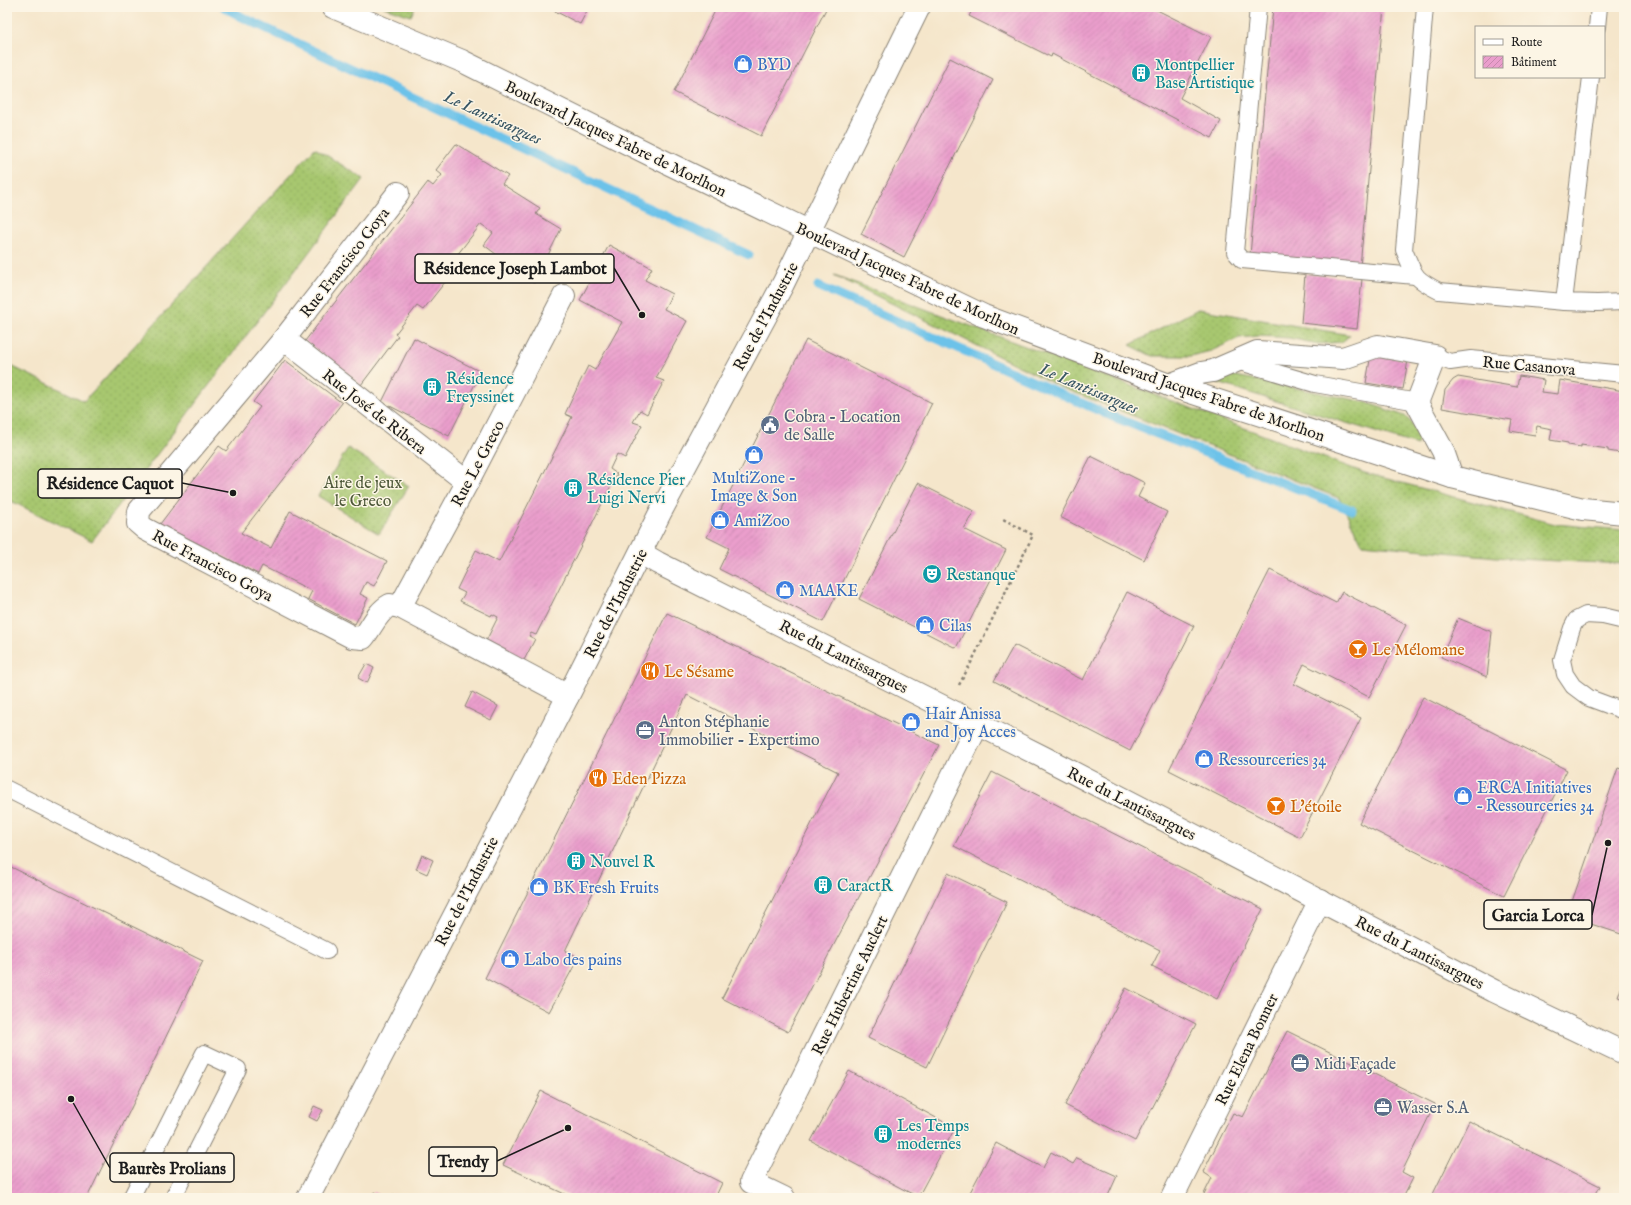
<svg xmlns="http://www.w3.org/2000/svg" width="1631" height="1205" font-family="'IM FELL English',serif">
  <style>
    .grass { fill: url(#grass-dots); stroke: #627246 }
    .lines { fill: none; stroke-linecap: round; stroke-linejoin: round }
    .stream { stroke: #6cc2e9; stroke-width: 9 }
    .building { fill: url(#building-hatch) }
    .service-casing { stroke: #888174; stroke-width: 18 }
    .minor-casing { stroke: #888174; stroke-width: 24 }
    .tertiary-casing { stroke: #888174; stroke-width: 24 }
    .primary-casing { stroke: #888174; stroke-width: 24 }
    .path { stroke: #888174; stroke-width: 2.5; stroke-dasharray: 3 3; stroke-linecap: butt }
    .service { stroke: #fff; stroke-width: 16 }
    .minor { stroke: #fff; stroke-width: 22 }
    .tertiary { stroke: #fff; stroke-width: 22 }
    .primary { stroke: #fff; stroke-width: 22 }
    .labels { text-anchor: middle; stroke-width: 3; stroke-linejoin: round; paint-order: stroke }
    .shop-label { font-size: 16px; fill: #366cbe; stroke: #fcf5e5; text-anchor: start }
    .culture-label { font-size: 16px; fill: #0d838f; stroke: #fcf5e5; text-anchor: start }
    .street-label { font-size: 16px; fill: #1c1c1c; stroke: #fcf5e5 }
    .service-label { font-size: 16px; fill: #4e5e75; stroke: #fcf5e5; text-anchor: start }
    .park-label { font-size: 16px; fill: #4d5839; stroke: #fcf5e5 }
    .food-label { font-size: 16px; fill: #c56008; stroke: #fcf5e5; text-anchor: start }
    .water-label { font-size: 17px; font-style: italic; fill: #385664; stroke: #fcf5e5 }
    .leader { fill: none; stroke: #1c1c1c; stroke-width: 1.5 }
    .callout-dot { fill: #1c1c1c; stroke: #fcf5e5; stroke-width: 1.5 }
    .callout { fill: #fcf5e5; stroke: #1c1c1c; stroke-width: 1.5 }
    .callout-label { font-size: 17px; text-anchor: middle; font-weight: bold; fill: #1c1c1c }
  </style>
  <defs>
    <pattern id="grass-dots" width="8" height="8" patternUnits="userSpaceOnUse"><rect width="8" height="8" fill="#a7c76f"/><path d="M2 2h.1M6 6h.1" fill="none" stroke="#8faa60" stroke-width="1.8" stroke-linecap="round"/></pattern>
    <pattern id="building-hatch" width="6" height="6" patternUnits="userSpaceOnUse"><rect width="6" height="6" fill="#ea9ecc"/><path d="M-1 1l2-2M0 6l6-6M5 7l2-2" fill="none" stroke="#c888af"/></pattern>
  </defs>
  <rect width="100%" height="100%" fill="#fcf5e5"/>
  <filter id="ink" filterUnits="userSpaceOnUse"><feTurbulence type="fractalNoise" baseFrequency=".025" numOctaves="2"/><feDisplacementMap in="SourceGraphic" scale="8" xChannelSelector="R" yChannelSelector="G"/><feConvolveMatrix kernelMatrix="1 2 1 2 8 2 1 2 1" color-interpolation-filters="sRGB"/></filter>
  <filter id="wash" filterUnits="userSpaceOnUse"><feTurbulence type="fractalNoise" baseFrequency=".012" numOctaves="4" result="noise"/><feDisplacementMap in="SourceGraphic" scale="16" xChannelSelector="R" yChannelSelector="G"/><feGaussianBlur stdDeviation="0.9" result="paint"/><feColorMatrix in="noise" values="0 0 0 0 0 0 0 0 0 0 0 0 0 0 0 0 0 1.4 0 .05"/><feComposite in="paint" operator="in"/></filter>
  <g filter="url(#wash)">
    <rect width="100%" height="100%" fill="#f5e6cb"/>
    <g class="grass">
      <polygon points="384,7 415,7 411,16"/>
      <polygon points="315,148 364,179 92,541 7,499 7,364 84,401"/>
      <polygon points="834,275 1365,473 1555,524 1624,530 1624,564 1517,559 1362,544 1339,498 1061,387"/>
      <polygon points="1198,309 1350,335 1342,342 1318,344 1289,338 1259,336 1239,338 1211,351 1190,356 1152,356 1130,345"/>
      <polygon points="1226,374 1365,402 1405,416 1420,432 1417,445 1218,383"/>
      <polygon points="348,448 409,486 379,534 318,496"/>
    </g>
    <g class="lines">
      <g class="stream">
        <polyline points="224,7 242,17 749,255"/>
        <polyline points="818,286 1111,416 1352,510"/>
      </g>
    </g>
    <g id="blocks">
      <g class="building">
        <polygon points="547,7 589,7 580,24"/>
        <polygon points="717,7 827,7 761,136 674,92"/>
        <polygon points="974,7 1151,7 1211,37 1180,98 1221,121 1212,138 1052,54 1051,57 969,16"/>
        <polygon points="1273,7 1384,7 1360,267 1250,255"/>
        <polygon points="950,58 993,80 904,257 861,234"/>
        <polygon points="456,144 508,176 502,184 540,208 536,214 561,229 534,283 484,245 493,233 481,224 447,268 453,272 423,310 417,306 395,334 398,336 361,385 305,341 428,182 433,186 442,175 436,170"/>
        <polygon points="609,245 652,268 645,280 672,294 664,309 687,321 656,378 664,381 647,414 640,410 633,422 642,425 625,458 617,454 610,469 617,474 536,635 531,633 529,636 535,639 522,664 484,645 498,617 492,614 491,616 460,601 465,593 457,589 476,550 499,562 572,417 565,414 579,384 588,366 595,370 622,322 580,300"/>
        <polygon points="1305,274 1362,279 1357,329 1301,323"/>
        <polygon points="414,338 481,372 449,436 382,402"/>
        <polygon points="806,340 932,403 823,622 719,569 729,548 707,537"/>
        <polygon points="1371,354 1408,360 1403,389 1366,383"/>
        <polygon points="285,360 342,403 241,533 271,548 290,511 387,561 374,586 366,582 360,594 368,598 355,624 308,599 312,591 262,566 258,574 160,524 219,446 226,451 260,407 253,402"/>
        <polygon points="1519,376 1544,380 1542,392 1558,394 1560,380 1624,391 1624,451 1621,451 1620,453 1608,451 1608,449 1581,445 1581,447 1568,445 1568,443 1550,440 1552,429 1537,426 1535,435 1510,431 1512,420 1442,408 1445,390 1453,380 1458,377 1517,387"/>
        <polygon points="1091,456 1145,483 1138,497 1167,512 1144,560 1060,517"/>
        <polygon points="918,483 974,511 964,529 1006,550 956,648 859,599"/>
        <polygon points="1270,570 1336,603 1342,592 1406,625 1369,697 1304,664 1294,684 1361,718 1300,837 1169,770"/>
        <polygon points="1127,592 1194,626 1130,751 994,681 1014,645 1083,680"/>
        <polygon points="667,613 939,745 788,1032 722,998 838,772 687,695 565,951 579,957 549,1012 485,978"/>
        <polygon points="1458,618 1492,632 1487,677 1441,657"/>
        <polygon points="366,664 374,668 367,683 358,678"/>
        <polygon points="472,692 498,706 491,720 465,707"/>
        <polygon points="1423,697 1567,770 1504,896 1359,823"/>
        <polygon points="1618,768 1624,770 1624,935 1567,916"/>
        <polygon points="992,772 1263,909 1217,999 1152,966 1160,950 954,846"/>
        <polygon points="422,855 433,860 427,874 416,869"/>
        <polygon points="7,865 203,961 87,1198 7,1198"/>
        <polygon points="948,873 1007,902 927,1067 868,1038"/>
        <polygon points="1624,980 1624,999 1618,997"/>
        <polygon points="1126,988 1196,1024 1135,1141 1065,1105"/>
        <polygon points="1287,1031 1435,1104 1402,1172 1413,1178 1403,1198 1202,1198 1212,1178 1203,1172 1233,1113 1243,1117"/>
        <polygon points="849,1071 955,1128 918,1197 811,1141"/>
        <polygon points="541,1091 722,1183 715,1198 573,1198 503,1165"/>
        <polygon points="314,1106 323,1110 317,1121 309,1117"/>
        <polygon points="1469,1121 1600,1186 1594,1198 1431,1198"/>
        <polygon points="996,1143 1043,1168 1051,1152 1073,1164 1077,1158 1117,1176 1107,1198 967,1198"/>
        <polygon points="374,1192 386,1198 371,1198"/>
        <polygon points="393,1194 400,1198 391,1198"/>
      </g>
    </g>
  </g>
  <g filter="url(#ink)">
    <use href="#blocks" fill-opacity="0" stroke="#888174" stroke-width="1"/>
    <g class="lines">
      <defs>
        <g id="service">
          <polyline points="1258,7 1235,252 1242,260 1415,276"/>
          <path d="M1425 7 1404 250C1415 276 1413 278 1439 291L1564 302"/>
          <polyline points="1597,27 1599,7"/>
          <polyline points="1591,77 1564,302 1597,303 1624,302"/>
          <polyline points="1435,356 1450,362 1471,359 1624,374"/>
          <polyline points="1237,361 1315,384 1412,401 1417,403"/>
          <polyline points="1624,621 1603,616 1586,615 1576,620 1572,628 1562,660 1565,674 1573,686 1589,698 1624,711"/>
          <polyline points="7,789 327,951"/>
          <polyline points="131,1198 204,1053 238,1069 173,1198"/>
        </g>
        <g id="minor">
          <path d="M398 193 284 339 139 511 138 523 145 529 352 637 363 638C372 627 377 612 390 605L400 607 568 696"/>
          <polyline points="284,339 458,475 468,481"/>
          <polyline points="1169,385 1201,373 1213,371 1257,352 1343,358 1378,346 1435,356 1417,403 1443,451 1452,477"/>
          <polyline points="641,553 658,563 1043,757 1494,991 1624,1053"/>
          <polyline points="400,607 468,481 564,296"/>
          <polyline points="784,1198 751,1182 978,724"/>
          <polyline points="1172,1198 1320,900"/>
        </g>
        <polyline id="tertiary" points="308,1198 568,696 660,513 783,284 919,7"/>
        <polyline id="primary" points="333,7 462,61 655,157 984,316 1169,385 1452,477 1583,509 1624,513"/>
      </defs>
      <use href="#service" class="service-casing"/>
      <use href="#minor" class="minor-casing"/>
      <use href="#tertiary" class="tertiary-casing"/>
      <use href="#primary" class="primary-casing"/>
      <polyline class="path" points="959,685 973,659 1033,535 1001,518"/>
      <use href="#service" class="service"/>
      <use href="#minor" class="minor"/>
      <use href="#tertiary" class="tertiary"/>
      <use href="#primary" class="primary"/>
    </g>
  </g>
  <defs>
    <symbol id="shop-disc" viewBox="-11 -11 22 22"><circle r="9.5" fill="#3f7fe0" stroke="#fcf5e5"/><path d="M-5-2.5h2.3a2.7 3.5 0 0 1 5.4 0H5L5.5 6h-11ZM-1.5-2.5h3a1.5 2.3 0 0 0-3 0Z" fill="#fff"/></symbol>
    <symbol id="building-disc" viewBox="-11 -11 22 22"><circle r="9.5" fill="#0f9aa8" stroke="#fcf5e5"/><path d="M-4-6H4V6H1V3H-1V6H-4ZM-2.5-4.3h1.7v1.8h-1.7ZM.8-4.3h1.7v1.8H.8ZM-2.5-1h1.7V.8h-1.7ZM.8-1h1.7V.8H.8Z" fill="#fff"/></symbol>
    <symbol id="civic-disc" viewBox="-11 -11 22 22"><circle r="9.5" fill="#5c6f8a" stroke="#fcf5e5"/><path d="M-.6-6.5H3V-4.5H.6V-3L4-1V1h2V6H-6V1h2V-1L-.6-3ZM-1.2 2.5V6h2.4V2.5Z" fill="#fff"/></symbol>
    <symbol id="theatre-disc" viewBox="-11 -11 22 22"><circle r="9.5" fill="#0f9aa8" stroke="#fcf5e5"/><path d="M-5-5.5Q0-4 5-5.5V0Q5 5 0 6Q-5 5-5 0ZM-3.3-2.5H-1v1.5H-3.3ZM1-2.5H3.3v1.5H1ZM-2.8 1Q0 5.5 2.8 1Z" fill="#fff"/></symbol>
    <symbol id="bar-disc" viewBox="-11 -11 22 22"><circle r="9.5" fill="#e8710a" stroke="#fcf5e5"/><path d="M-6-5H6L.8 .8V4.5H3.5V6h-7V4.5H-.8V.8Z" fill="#fff"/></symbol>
    <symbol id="restaurant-disc" viewBox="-11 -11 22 22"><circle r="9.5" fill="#e8710a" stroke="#fcf5e5"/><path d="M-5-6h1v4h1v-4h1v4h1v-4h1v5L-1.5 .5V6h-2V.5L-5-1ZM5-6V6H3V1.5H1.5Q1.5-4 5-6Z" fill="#fff"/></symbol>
    <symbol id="office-disc" viewBox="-11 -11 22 22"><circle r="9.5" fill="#5c6f8a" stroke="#fcf5e5"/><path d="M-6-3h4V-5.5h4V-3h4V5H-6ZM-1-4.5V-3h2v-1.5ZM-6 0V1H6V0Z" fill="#fff"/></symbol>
  </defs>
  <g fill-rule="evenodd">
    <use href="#shop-disc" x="732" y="53" width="22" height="22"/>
    <use href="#building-disc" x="1130" y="62" width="22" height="22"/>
    <use href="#building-disc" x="421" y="376" width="22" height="22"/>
    <use href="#civic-disc" x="759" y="414" width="22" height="22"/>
    <use href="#shop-disc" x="743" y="444" width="22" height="22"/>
    <use href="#building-disc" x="562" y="477" width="22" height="22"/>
    <use href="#shop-disc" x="709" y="509" width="22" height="22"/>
    <use href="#theatre-disc" x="921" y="563" width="22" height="22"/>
    <use href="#shop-disc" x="774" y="579" width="22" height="22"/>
    <use href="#shop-disc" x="914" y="614" width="22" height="22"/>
    <use href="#bar-disc" x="1347" y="638" width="22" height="22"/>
    <use href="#restaurant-disc" x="639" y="660" width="22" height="22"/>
    <use href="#shop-disc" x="900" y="711" width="22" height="22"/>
    <use href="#office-disc" x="634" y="719" width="22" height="22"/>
    <use href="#shop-disc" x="1193" y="748" width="22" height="22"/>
    <use href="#restaurant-disc" x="587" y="767" width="22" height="22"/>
    <use href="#shop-disc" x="1452" y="785" width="22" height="22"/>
    <use href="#bar-disc" x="1265" y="795" width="22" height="22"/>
    <use href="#building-disc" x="565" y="850" width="22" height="22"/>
    <use href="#building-disc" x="812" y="874" width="22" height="22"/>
    <use href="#shop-disc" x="528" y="876" width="22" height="22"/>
    <use href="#shop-disc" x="499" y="948" width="22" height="22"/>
    <use href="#office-disc" x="1289" y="1052" width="22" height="22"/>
    <use href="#office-disc" x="1372" y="1096" width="22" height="22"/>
    <use href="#building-disc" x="872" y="1123" width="22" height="22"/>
  </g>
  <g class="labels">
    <g class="shop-label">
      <text x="757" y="70">BYD</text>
      <text x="754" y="483" text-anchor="middle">MultiZone -<tspan x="754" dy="18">Image &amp; Son</tspan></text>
      <text x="734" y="526">AmiZoo</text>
      <text x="799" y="596">MAAKE</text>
      <text x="939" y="631">Cilas</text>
      <text x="925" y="719">Hair Anissa<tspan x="925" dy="18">and Joy Acces</tspan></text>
      <text x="1218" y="765">Ressourceries 34</text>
      <text x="1477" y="793">ERCA Initiatives<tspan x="1477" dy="18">– Ressourceries 34</tspan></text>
      <text x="553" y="893">BK Fresh Fruits</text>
      <text x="524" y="965">Labo des pains</text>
    </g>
    <g class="culture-label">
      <text x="1155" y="70">Montpellier<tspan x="1155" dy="18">Base Artistique</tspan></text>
      <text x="446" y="384">Résidence<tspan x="446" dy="18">Freyssinet</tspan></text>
      <text x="587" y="485">Résidence Pier<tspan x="587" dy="18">Luigi Nervi</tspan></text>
      <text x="946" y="580">Restanque</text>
      <text x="590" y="867">Nouvel R</text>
      <text x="837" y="891">CaractR</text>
      <text x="897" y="1131">Les Temps<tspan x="897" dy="18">modernes</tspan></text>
    </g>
    <g class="street-label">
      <text transform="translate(616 138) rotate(26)" y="6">Boulevard Jacques Fabre de Morlhon</text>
      <text transform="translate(344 262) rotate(-52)" y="6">Rue Francisco Goya</text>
      <text transform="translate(908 278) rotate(25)" y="6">Boulevard Jacques Fabre de Morlhon</text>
      <text transform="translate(765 316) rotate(-62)" y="6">Rue de l'Industrie</text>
      <text transform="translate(1529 365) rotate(5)" y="6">Rue Casanova</text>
      <text transform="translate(1209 396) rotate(19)" y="6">Boulevard Jacques Fabre de Morlhon</text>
      <text transform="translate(375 411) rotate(38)" y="6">Rue José de Ribera</text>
      <text transform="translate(477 463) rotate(-62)" y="6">Rue Le Greco</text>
      <text transform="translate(213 565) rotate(28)" y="6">Rue Francisco Goya</text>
      <text transform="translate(615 603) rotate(-63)" y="6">Rue de l'Industrie</text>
      <text transform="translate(844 656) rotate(27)" y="6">Rue du Lantissargues</text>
      <text transform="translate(1132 803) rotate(27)" y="6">Rue du Lantissargues</text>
      <text transform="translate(466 891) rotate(-63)" y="6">Rue de l'Industrie</text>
      <text transform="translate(1420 952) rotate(27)" y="6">Rue du Lantissargues</text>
      <text transform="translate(849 985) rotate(-64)" y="6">Rue Hubertine Auclert</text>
      <text transform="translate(1246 1049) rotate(-64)" y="6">Rue Elena Bonner</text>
    </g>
    <g class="service-label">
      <text x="784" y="422">Cobra - Location<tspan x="784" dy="18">de Salle</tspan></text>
      <text x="659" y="727">Anton Stéphanie<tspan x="659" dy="18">Immobilier - Expertimo</tspan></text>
      <text x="1314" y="1069">Midi Façade</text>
      <text x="1397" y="1113">Wasser S.A</text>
    </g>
    <g class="park-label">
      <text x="363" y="488">Aire de jeux<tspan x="363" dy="18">le Greco</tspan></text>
    </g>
    <g class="food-label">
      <text x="1372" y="655">Le Mélomane</text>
      <text x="664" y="677">Le Sésame</text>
      <text x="612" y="784">Eden Pizza</text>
      <text x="1290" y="812">L'étoile</text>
    </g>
    <g class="water-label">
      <text transform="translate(493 117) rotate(25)" y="6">Le Lantissargues</text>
      <text transform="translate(1089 388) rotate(23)" y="6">Le Lantissargues</text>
    </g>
  </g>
  <path class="leader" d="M642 315L614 268M233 493L182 483M1608 843L1592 915M568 1128L497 1161M71 1099L110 1168"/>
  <g class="callout-dot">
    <circle cx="642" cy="315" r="4"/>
    <circle cx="233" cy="493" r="4"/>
    <circle cx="1608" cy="843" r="4"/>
    <circle cx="568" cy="1128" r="4"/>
    <circle cx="71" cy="1099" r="4"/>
  </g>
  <g class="callout">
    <rect x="415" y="254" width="199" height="29" rx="4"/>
    <rect x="38" y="469" width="144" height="29" rx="4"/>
    <rect x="1484" y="900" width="108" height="29" rx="4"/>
    <rect x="429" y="1147" width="68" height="29" rx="4"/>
    <rect x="110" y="1153" width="124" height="29" rx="4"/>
  </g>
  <g class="callout-label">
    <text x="515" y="274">Résidence Joseph Lambot</text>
    <text x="110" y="489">Résidence Caquot</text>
    <text x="1538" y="921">Garcia Lorca</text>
    <text x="463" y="1167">Trendy</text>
    <text x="172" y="1174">Baurès Prolians</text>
  </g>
  <rect width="1631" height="1205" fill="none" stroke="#fcf5e5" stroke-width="24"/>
  <rect x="1475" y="26" width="130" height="52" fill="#fcf5e5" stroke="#a29e95"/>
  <rect x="1483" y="39" width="20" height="6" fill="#ffffff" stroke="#a29e95"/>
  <text x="1511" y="46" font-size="12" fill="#1c1c1c">Route</text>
  <rect x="1483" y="56" width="20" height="12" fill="url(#building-hatch)" stroke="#a29e95"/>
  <text x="1511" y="66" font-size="12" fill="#1c1c1c">Bâtiment</text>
</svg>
